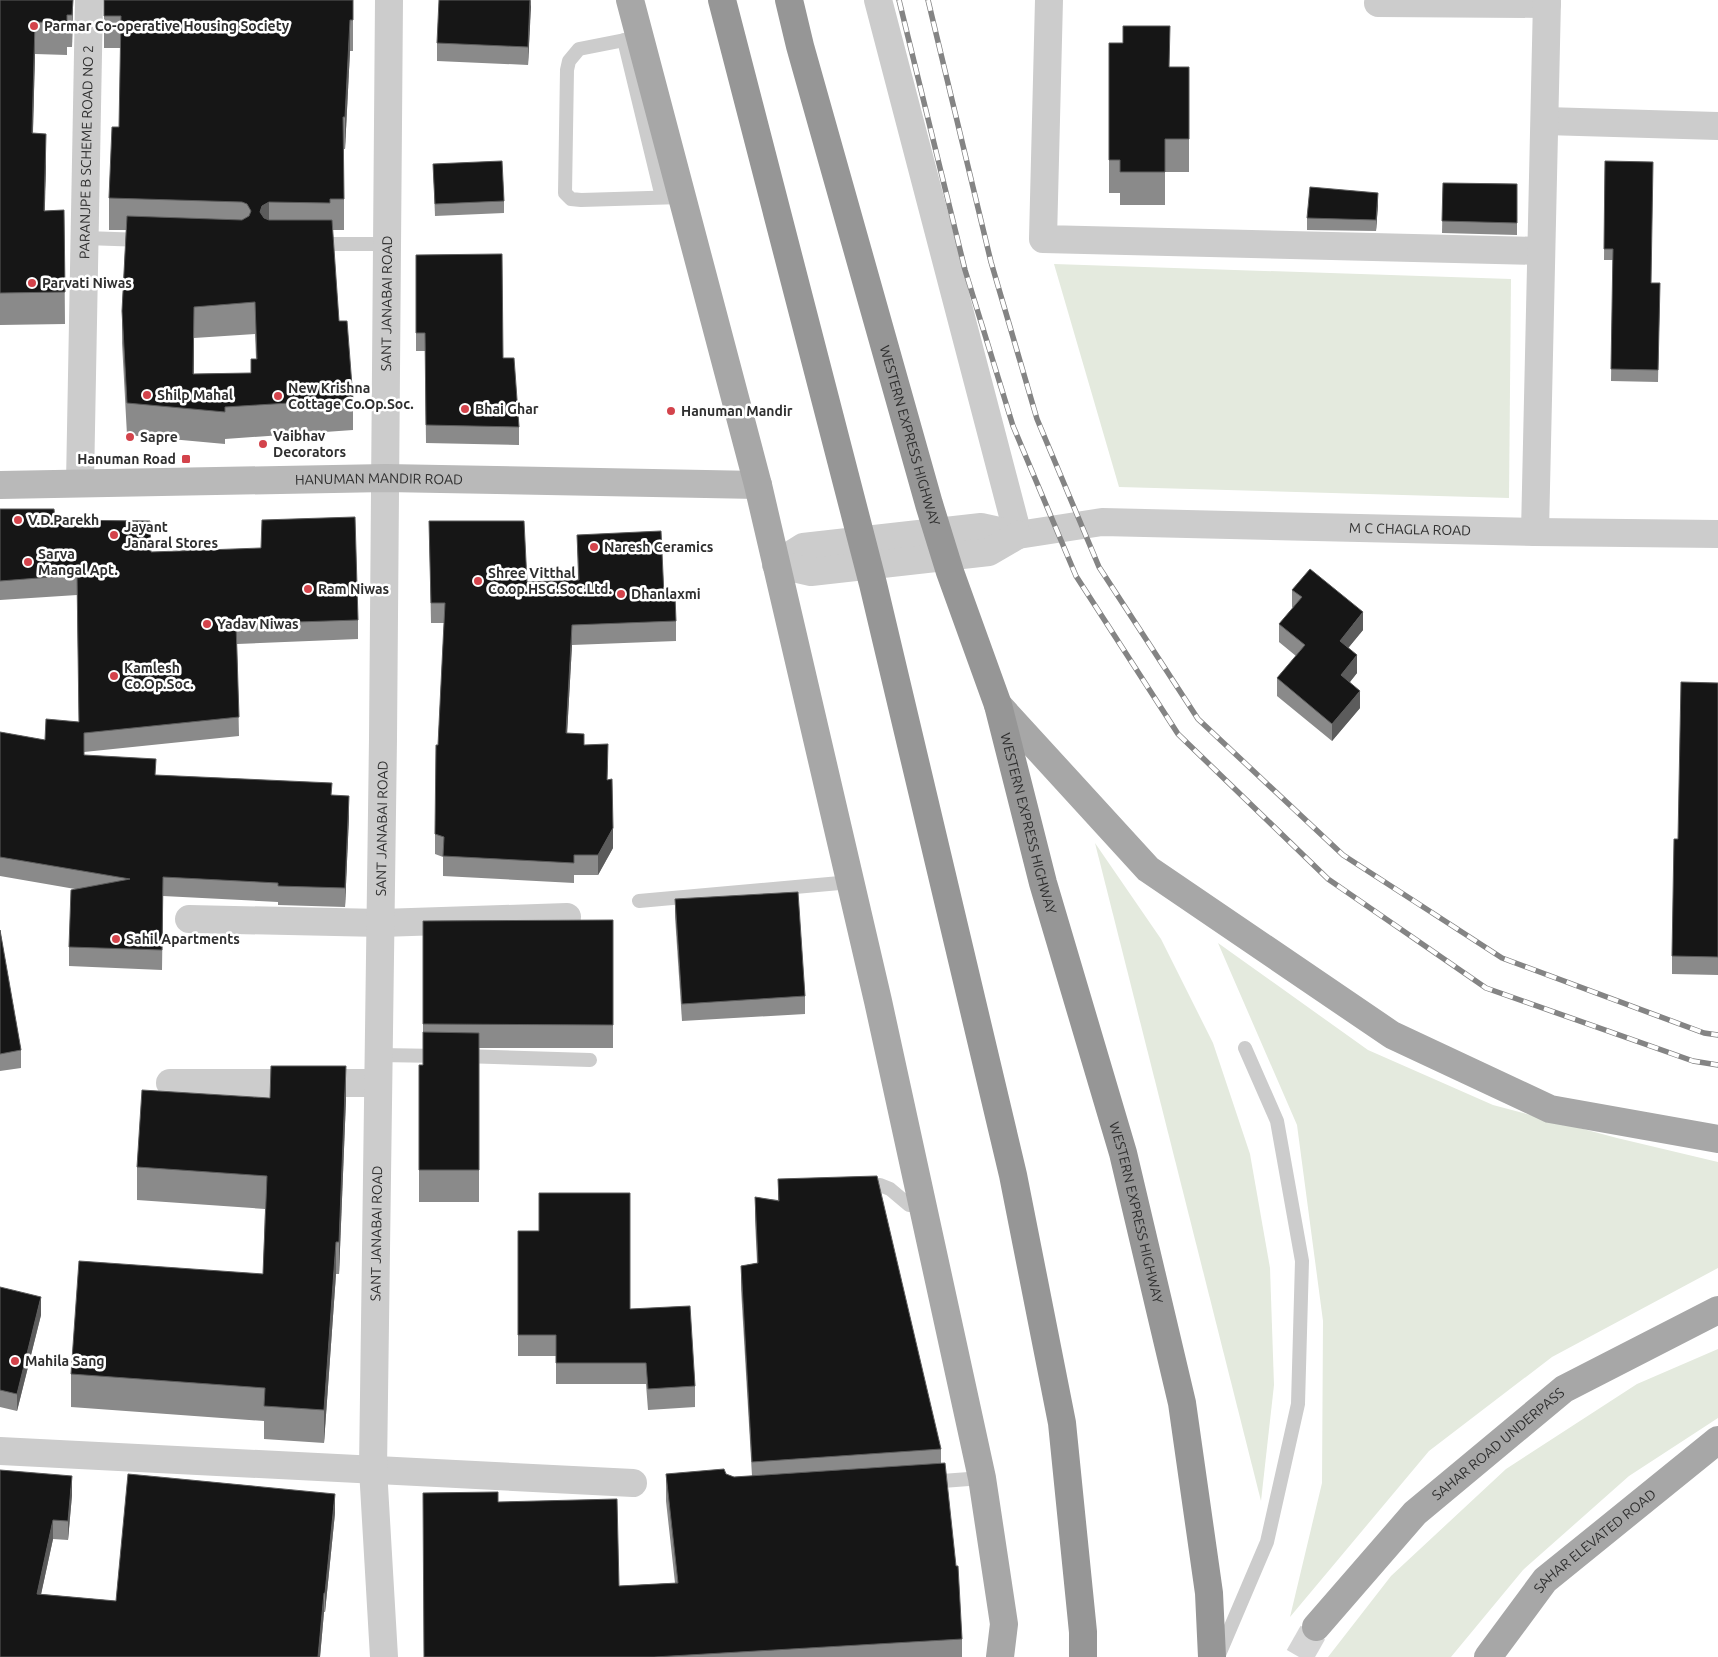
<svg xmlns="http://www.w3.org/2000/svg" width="1718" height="1657" font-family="Ubuntu,sans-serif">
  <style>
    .green { fill: #e4eade }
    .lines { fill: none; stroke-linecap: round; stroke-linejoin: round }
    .primary-tunnel { stroke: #d5d5d5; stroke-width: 28; stroke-dasharray: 28 14; stroke-linecap: butt }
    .lane { stroke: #ccc; stroke-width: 14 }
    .street { stroke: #ccc; stroke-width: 28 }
    .secondary { stroke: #b9b9b9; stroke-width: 28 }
    .primary { stroke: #a7a7a7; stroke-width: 28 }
    .highway { stroke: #969696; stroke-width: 28 }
    .rail-casing { stroke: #848484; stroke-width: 5.5 }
    .rail { stroke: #fff; stroke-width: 4; stroke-dasharray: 11; stroke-linecap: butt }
    .wall { fill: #8a8a8a; fill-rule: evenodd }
    .shaded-wall { fill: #5c5c5c }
    .building { fill: #161616; stroke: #5c5c5c; fill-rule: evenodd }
    .poi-dot { fill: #d3434b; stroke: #fff; stroke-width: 2 }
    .labels { text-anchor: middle; stroke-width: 5; stroke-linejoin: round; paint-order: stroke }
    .poi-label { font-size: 14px; font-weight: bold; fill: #2f2f2f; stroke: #fff; text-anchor: start }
    .street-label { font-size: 14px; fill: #2f2f2f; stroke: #fff }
  </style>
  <rect width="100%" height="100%" fill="#fff"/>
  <g class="green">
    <polygon points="1054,264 1511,279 1509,498 1119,487"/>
    <polygon points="1095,843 1161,939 1213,1043 1250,1154 1270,1268 1274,1385 1261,1501"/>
    <polygon points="1218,943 1368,1050 1493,1105 1617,1138 1718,1162 1718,1268 1552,1357 1429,1451 1290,1617 1322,1483 1323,1321 1297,1125"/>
    <polygon points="1718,1349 1718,1418 1629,1476 1523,1570 1451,1657 1328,1657 1391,1576 1506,1469 1637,1384"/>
  </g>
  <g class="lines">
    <polyline class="primary-tunnel" points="1299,1657 1316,1627"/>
    <g class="lane">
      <polyline points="640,37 579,49 569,61 567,70 565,193 571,199 581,200 682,197"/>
      <polyline points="624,40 662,197"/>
      <polyline points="85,238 144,240"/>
      <polyline points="316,244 387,244"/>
      <polyline points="639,901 851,882"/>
      <polyline points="379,1055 441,1056"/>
      <polyline points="462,1056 590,1060"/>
      <polyline points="860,1186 880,1185 890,1189 909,1205 922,1203"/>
      <polyline points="929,1482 982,1478"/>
      <polyline points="1218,1657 1267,1542 1298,1404 1302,1261 1277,1121 1245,1048"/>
    </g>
    <g class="street">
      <polyline points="878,0 1018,535"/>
      <polyline points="1049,0 1043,239 1541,251"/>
      <polyline points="1378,3 1547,4"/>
      <polyline points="1545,121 1718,126"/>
      <path id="s1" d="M80 483 89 0"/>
      <polyline points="1535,532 1547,0"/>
      <path id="s2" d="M776 564 803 547 981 527 1018 535 1102 522 1535 532 1718 534"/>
      <polyline points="776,564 811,572 989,552 1018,535"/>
      <polyline points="189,919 381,923 567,917"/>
      <polyline points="170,1083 378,1083"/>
      <polyline points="0,1451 633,1483"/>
      <path id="s3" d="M384 1657 373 1469 383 739 389 0"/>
    </g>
    <path class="secondary" id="s4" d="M0 485 386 478 758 485"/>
    <g class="primary">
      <polyline points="630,0 758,485 878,1001 982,1478 1004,1624 1000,1657"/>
      <polyline points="998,705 1148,869 1392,1035 1550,1109 1718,1139"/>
      <path id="s5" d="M1316 1627 1415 1513 1564 1389 1718 1310"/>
      <path id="s6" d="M1488 1657 1545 1580 1718 1440"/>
    </g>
    <g class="highway">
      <polyline points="722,0 873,584 1013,1175 1062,1423 1083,1632 1083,1657"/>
      <path id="s7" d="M789 0 800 46 929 504 950 572 998 705 1043 883 1123 1153 1182 1403 1209 1593 1212 1657"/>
    </g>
    <defs>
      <g id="rail">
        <polyline points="899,0 965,270 1013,426 1076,576 1178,734 1328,879 1486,988 1693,1061 1718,1065"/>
        <polyline points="928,0 991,262 1037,419 1099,567 1198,719 1343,855 1502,958 1704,1033 1718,1035"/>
      </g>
    </defs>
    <use href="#rail" class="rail-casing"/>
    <use href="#rail" class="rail"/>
  </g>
  <g class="wall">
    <polygon points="0,0 73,0 72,47 67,47 67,55 35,54 33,133 46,166 44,211 64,210 65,324 0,325"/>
    <path d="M104 0H353V51H350L345 149H344V230H332L339 321 353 399V430L225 439V444L127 435 122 343V311L126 230H109V198L119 127 121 48H104ZM255 334 256 359 251 373 194 374V338Z"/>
    <polygon points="531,0 528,65 437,61 437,43"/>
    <polygon points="1109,43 1170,67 1189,67 1189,172 1165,172 1165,205 1120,205 1120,193 1109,193"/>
    <polygon points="1605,161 1651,283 1660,283 1658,382 1611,381 1613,260 1604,260"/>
    <polygon points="433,164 504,201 504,213 435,216"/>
    <polygon points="1443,183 1517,184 1517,235 1442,233"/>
    <polygon points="1378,205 1376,231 1307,230 1307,218"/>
    <polygon points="416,255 503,358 519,427 519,445 426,443 425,351 416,351"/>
    <polygon points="0,509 55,520 358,620 358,639 237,644 239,736 84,752 84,755 156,775 332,795 349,816 345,907 278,905 278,902 163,896 162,970 69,966 69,947 75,889 0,876 0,732 45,740 79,722 77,595 0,600"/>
    <polygon points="429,521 527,582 578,580 577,535 664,596 676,621 676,641 572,645 567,733 584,745 608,765 607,780 613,848 598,875 574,875 574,883 443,876 443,857 435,854 435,834 438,745 444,623 431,623"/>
    <polygon points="1292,590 1363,630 1348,648 1357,673 1350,682 1360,708 1332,741 1277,696 1277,678 1296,656 1279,642 1279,624 1293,608 1292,607"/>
    <polygon points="1718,683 1718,975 1672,974 1672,956 1678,839"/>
    <polygon points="675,899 805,996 805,1014 682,1021 675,917"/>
    <polygon points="613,920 613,1048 479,1048 479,1202 419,1202 419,1065 423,1065 423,921"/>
    <polygon points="0,930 21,1050 21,1068 0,1071"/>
    <polygon points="270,1098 346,1099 339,1274 336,1274 324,1443 264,1439 264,1421 71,1407 71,1374 263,1274 265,1209 137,1200 137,1167"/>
    <polygon points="778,1179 941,1449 941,1463 962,1639 962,1657 424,1657 498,1502 619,1586 675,1583 666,1501 666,1474 726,1474 734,1477 752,1476 741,1289 741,1266 757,1263 755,1220 755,1197 778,1200"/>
    <polygon points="518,1231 630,1309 695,1386 695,1407 648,1410 646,1384 556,1384 556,1356 518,1356"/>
    <polygon points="0,1287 41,1315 17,1411 0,1407"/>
    <polygon points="0,1470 72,1495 68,1540 53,1539 41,1594 116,1601 335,1513 325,1612 324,1612 320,1657 0,1657"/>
  </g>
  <g class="shaded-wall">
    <polygon points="73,0 72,47 72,15"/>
    <polygon points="530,0 531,7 528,65 528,47"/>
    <polygon points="350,20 350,51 345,149 345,117"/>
    <polygon points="35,22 35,54 32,165 32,133"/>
    <polygon points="46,134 46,166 44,242 44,211"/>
    <polygon points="1378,193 1378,205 1376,231 1376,220"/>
    <polygon points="269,202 269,234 260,212 262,206"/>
    <polygon points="194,307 194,338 193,405 193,374"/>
    <polygon points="1363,612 1363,630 1340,658 1340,641"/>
    <polygon points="572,625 572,645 566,753 566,733"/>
    <polygon points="1357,655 1357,673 1341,693 1341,675"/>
    <polygon points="1360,691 1360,708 1332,741 1332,724"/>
    <polygon points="349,796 349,816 345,907 345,888"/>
    <polygon points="613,828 613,848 598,875 598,855"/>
    <polygon points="346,1066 346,1099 339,1274 339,1242"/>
    <polygon points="336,1242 336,1274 324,1443 324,1410"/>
    <polygon points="41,1297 41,1315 17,1411 17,1394"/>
    <polygon points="72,1476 72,1495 68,1540 68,1521"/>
    <polygon points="335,1494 335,1513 325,1612 325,1593"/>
    <polygon points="53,1520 53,1539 37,1613 37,1594"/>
    <polygon points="324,1593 324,1612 320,1657 318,1657"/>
  </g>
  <g class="building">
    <polygon points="0,0 73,0 72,15 67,15 67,23 35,22 32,133 46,134 44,211 64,210 65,292 0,293"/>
    <path d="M104 0H353V20H350L345 117H343L344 199H330V203L269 202 262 206 260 212 264 218 269 220H332L339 321H347L353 399 225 407V412L127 403 122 311 127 216 242 220 249 216 251 211 247 204 242 202 109 198 112 127H119L121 16H104ZM255 302 257 359H251V373L193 374 194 307Z"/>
    <polygon points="439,0 530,0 528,47 437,43"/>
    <polygon points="1123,26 1170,26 1169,67 1189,67 1189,139 1165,139 1165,172 1120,172 1120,160 1109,160 1109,43 1123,43"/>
    <polygon points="502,161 504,201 435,204 433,164"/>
    <polygon points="1605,161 1653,162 1651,283 1660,283 1658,370 1611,369 1613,249 1604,249"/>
    <polygon points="1443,183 1517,184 1517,223 1442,221"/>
    <polygon points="1310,187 1378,193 1376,220 1307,218"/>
    <polygon points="502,254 503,358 514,358 519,427 426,425 425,333 416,333 416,255"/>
    <polygon points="0,509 54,509 55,520 150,521 151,552 261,548 262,520 355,517 358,620 236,624 239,717 84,733 84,755 156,759 155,775 332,783 331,795 349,796 345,888 278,886 278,883 163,877 162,950 69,947 71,890 130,879 0,857 0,732 45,740 46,719 79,722 77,575 0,581"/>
    <polygon points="429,521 524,521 527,582 579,580 577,535 661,531 664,596 675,596 676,621 572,625 566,733 584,734 584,745 608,744 607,780 612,779 613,828 598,855 574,855 574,863 443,856 444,837 435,834 436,745 438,745 445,603 431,603"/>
    <polygon points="1310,569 1363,612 1340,641 1357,655 1341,675 1360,691 1332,724 1277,678 1305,645 1279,624 1302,597 1292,590"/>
    <polygon points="1681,682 1718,683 1718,957 1672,956 1674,839 1678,839"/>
    <polygon points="798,892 805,996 682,1004 675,899"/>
    <polygon points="613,920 613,1025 423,1024 423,921"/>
    <polygon points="0,930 21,1050 0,1054"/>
    <polygon points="423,1032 479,1033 479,1170 419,1170 419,1065 423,1065"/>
    <polygon points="271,1066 346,1066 339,1242 336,1242 324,1410 264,1406 265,1388 71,1374 79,1261 263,1274 267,1176 137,1167 142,1090 270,1098"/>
    <polygon points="877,1176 941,1449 752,1462 741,1266 758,1263 755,1197 779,1201 778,1179"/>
    <polygon points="539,1193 630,1193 630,1309 690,1306 695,1386 648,1389 646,1363 556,1363 556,1335 518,1335 518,1231 539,1231"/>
    <polygon points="0,1287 41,1297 17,1394 0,1390"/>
    <polygon points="945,1463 956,1566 958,1566 962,1639 654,1657 424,1657 423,1493 498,1492 498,1502 617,1499 619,1586 678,1583 666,1474 724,1469 726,1474 734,1477"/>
    <polygon points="0,1470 72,1476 68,1521 53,1520 37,1594 116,1601 128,1474 335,1494 325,1593 324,1593 318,1657 0,1657"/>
  </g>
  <g class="poi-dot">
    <circle cx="34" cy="26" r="5"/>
    <circle cx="32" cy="283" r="5"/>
    <circle cx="147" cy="395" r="5"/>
    <circle cx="278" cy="396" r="5"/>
    <circle cx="465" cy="409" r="5"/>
    <circle cx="671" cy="411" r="5"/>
    <circle cx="130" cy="437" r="5"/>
    <circle cx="263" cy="444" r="5"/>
    <rect x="181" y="454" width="10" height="10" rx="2.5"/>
    <circle cx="18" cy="520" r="5"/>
    <circle cx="114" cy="535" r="5"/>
    <circle cx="594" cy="547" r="5"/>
    <circle cx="28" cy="562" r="5"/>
    <circle cx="478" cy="581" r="5"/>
    <circle cx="308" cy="589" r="5"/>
    <circle cx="621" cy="594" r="5"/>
    <circle cx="207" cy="624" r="5"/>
    <circle cx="114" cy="676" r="5"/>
    <circle cx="116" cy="939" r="5"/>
    <circle cx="15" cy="1361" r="5"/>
  </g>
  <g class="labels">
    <g class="poi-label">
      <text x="44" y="31">Parmar Co-operative Housing Society</text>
      <text x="42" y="288">Parvati Niwas</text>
      <text x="288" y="393">New Krishna<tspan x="288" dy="16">Cottage Co.Op.Soc.</tspan></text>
      <text x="157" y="400">Shilp Mahal</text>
      <text x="475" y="414">Bhai Ghar</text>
      <text x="681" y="416">Hanuman Mandir</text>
      <text x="273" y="441">Vaibhav<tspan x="273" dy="16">Decorators</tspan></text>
      <text x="140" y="442">Sapre</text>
      <text x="176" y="464" text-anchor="end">Hanuman Road</text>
      <text x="28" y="525">V.D.Parekh</text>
      <text x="124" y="532">Jayant<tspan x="124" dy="16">Janaral Stores</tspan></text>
      <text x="604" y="552">Naresh Ceramics</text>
      <text x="38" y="559">Sarva<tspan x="38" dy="16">Mangal Apt.</tspan></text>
      <text x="488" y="578">Shree Vitthal<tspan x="488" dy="16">Co.op.HSG.Soc.Ltd.</tspan></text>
      <text x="318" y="594">Ram Niwas</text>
      <text x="631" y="599">Dhanlaxmi</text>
      <text x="217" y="629">Yadav Niwas</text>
      <text x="124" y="673">Kamlesh<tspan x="124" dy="16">Co.Op.Soc.</tspan></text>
      <text x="126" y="944">Sahil Apartments</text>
      <text x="25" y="1366">Mahila Sang</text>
    </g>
    <g class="street-label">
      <text dy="5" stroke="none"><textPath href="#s1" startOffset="331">PARANJPE B SCHEME ROAD NO 2</textPath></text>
      <text dy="5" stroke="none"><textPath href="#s3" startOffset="1354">SANT JANABAI ROAD</textPath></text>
      <text dy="5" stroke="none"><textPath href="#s7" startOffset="452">WESTERN EXPRESS HIGHWAY</textPath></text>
      <text dy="5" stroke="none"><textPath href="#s4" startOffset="379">HANUMAN MANDIR ROAD</textPath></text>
      <text dy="5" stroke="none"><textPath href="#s2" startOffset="642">M C CHAGLA ROAD</textPath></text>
      <text dy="5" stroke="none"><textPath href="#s7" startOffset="858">WESTERN EXPRESS HIGHWAY</textPath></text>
      <text dy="5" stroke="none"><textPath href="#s3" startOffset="829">SANT JANABAI ROAD</textPath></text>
      <text dy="5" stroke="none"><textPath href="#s7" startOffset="1262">WESTERN EXPRESS HIGHWAY</textPath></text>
      <text dy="5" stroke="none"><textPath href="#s3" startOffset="424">SANT JANABAI ROAD</textPath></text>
      <text dy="5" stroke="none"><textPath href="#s5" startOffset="259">SAHAR ROAD UNDERPASS</textPath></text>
      <text dy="5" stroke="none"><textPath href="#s6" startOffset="159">SAHAR ELEVATED ROAD</textPath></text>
    </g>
  </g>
</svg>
